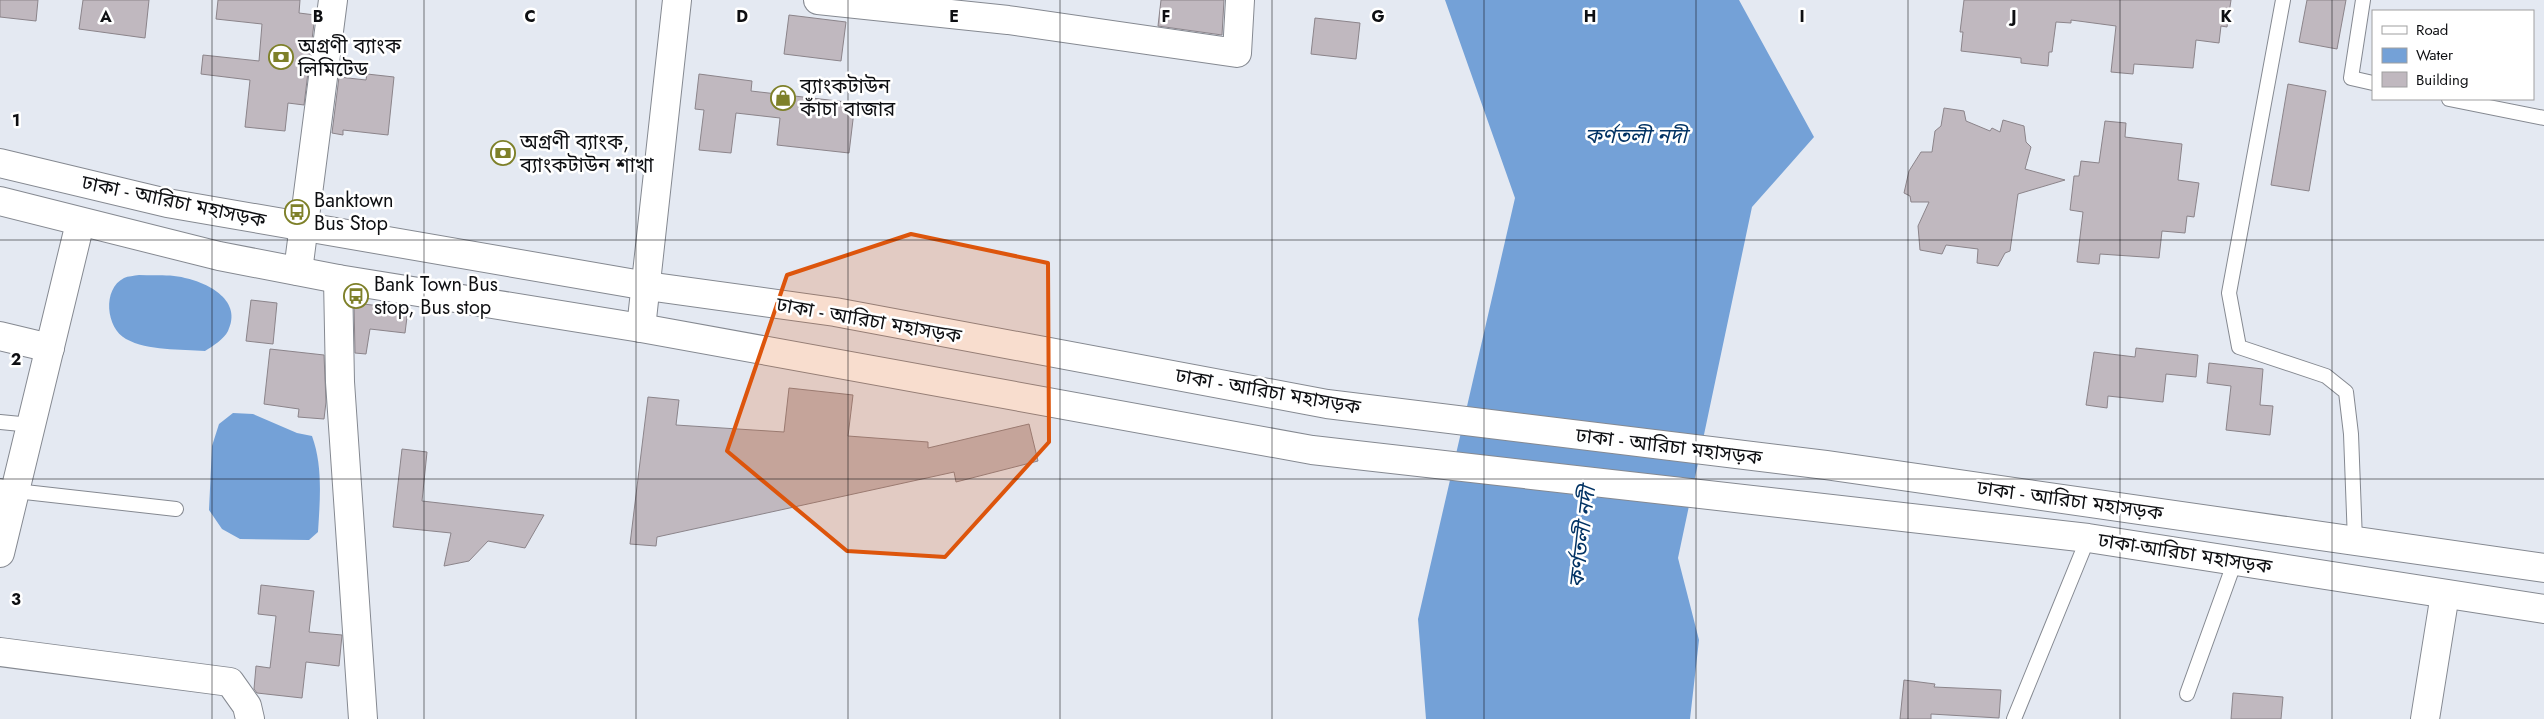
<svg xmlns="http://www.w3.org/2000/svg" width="2544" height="719" font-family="Jost,'Noto Sans Bengali',sans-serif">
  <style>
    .water { fill: #74a1d7 }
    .building { fill: #c0b8bf; stroke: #8b848a }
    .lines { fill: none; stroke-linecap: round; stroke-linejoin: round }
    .service-casing { stroke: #858991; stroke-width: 16 }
    .minor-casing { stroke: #858991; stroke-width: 30 }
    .trunk-casing { stroke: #858991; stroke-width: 30 }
    .service { stroke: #fff; stroke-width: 14 }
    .minor { stroke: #fff; stroke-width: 28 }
    .trunk { stroke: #fff; stroke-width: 28 }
    .marked { fill: #dd550c; fill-opacity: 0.2; stroke: #dd550c; stroke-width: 4; stroke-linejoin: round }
    .grid { fill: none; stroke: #0e0f12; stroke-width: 1; stroke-opacity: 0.55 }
    .labels { text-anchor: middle; stroke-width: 5; stroke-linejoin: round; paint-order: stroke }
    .poi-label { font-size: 20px; fill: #0e0f12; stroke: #fff; text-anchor: start }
    .street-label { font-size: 20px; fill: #0e0f12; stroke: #fff }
    .water-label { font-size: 21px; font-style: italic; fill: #023364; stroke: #fff }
    .grid-label { font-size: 16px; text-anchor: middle; font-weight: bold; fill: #0e0f12; stroke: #fff; stroke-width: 5; stroke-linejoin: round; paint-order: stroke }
  </style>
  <rect width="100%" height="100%" fill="#e4e9f2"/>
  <g class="water">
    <polygon points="1445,0 1739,0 1814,137 1752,207 1678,558 1699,640 1690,719 1426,719 1418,619 1515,198"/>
    <path d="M139 275C154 276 171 274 185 278 209 283 243 301 228 331 224 339 213 346 205 351 181 349 148 351 126 339 106 328 102 289 124 278 128 276 134 276 139 275Z"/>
    <path d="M233 413 253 414 297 433 312 436C323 466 320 500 318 532L309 540 240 539 222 529 209 510 212 446 219 424Z"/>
  </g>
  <g class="building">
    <polygon points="0,0 38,0 36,21 0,17"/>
    <polygon points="83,0 149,0 145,38 79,29"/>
    <polygon points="218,0 300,0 299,13 315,15 304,105 288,103 285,131 245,127 250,80 201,74 203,55 259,61 262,24 216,19"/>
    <polygon points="1161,0 1224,0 1222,35 1158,26"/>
    <polygon points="1964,0 2231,0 2227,27 2221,26 2219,43 2196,40 2193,68 2134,64 2133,74 2111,72 2116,26 2071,20 2071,23 2056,22 2052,52 2049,52 2048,66 2021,63 2021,58 1961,51 1963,32 1960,32"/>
    <polygon points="2307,0 2346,0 2337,49 2299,42"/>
    <polygon points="789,15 846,22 841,61 784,54"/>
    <polygon points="1315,18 1360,23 1356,59 1311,54"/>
    <polygon points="367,74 394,77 388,135 343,130 343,135 332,133 339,77 366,80"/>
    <polygon points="699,74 752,81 751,91 855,103 849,153 777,145 780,118 736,113 731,153 699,150 704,110 695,109"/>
    <polygon points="2288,84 2326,91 2309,191 2271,185"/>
    <polygon points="1944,108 1964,111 1966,121 1990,131 1992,128 2000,132 2003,120 2024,126 2026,142 2031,147 2025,169 2065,180 2018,194 2010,251 2005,253 1998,266 1977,263 1978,249 1946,245 1942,254 1920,250 1918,226 1929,202 1911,202 1910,196 1904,193 1909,171 1921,152 1932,152 1935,131 1941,126"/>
    <polygon points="2105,121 2126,123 2125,137 2182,144 2178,180 2199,183 2194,217 2187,216 2185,233 2162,231 2159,258 2100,254 2099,264 2077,262 2083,212 2070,210 2074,176 2079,176 2081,161 2099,163"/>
    <polygon points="251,300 277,303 273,344 246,341"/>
    <polygon points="354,303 408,309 405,333 370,329 366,354 355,353"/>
    <polygon points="2136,348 2198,355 2196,377 2166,374 2163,402 2108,396 2107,408 2086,405 2094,352 2135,357"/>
    <polygon points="270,349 324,355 326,402 324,419 298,417 299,409 264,404"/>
    <polygon points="2209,363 2263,369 2260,405 2273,406 2270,435 2226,430 2231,386 2207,383"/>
    <polygon points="789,388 853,395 848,436 928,442 928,448 1029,424 1038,461 956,482 954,472 657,537 656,546 630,544 648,397 679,400 676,425 784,432"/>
    <polygon points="402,449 427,452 422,501 544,515 525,548 488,541 469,561 444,566 451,533 393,527"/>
    <polygon points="261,585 314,591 309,632 342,635 339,666 306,662 302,698 257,693 254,689 256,666 270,668 276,616 258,614"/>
    <polygon points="1904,680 1935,684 1934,687 2001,690 1999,718 1931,714 1931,719 1900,719"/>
    <polygon points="2233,693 2283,697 2281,719 2231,719"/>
  </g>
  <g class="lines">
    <defs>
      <g id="service">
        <polyline points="2283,0 2229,293 2239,347 2326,376 2346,392 2351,434 2355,541"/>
        <polyline points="2363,0 2351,78 2373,83"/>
        <polyline points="2449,99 2544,118"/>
        <polyline points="0,422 31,425"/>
        <polyline points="0,486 16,491 176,509"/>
        <polyline points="2187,694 2235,561"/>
        <polyline points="2014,719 2088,538"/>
      </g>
      <g id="minor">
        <polyline points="818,0 1008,20 1237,53 1240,0"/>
        <polyline points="298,271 333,0"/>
        <polyline points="338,279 340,382 363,719"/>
        <polyline points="641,328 677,0"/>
        <polyline points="0,336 50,348"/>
        <polyline points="0,553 80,223"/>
        <polyline points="0,652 230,682 247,706 250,719"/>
        <polyline points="2425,719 2445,594"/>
      </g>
      <g id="trunk">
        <polyline points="0,163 167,203 647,286 835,312 1327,404 1826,465 2544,568"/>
        <polyline points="0,201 219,256 338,279 641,328 1312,450 2088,538 2544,609"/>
      </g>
    </defs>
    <use href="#service" class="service-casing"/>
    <use href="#minor" class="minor-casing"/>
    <use href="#trunk" class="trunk-casing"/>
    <use href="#service" class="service"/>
    <use href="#minor" class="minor"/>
    <use href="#trunk" class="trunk"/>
  </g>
  <path class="marked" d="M911 234 1048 263 1049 442 945 557 847 551 727 451 787 275Z"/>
  <path class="grid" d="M212 0V719M424 0V719M636 0V719M848 0V719M1060 0V719M1272 0V719M1484 0V719M1696 0V719M1908 0V719M2120 0V719M2332 0V719M0 240H2544M0 479H2544"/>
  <defs>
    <symbol id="bank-ring" viewBox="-11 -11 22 22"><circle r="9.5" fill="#fff" stroke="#7e8029" stroke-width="1.5"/><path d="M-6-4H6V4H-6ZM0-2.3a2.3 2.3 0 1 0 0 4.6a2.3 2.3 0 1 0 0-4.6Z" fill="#7e8029"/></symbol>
    <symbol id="shop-ring" viewBox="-11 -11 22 22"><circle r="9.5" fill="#fff" stroke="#7e8029" stroke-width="1.5"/><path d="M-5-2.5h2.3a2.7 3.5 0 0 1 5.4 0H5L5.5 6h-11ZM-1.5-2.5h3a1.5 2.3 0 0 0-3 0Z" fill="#7e8029"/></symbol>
    <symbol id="bus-ring" viewBox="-11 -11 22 22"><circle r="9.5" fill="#fff" stroke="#7e8029" stroke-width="1.5"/><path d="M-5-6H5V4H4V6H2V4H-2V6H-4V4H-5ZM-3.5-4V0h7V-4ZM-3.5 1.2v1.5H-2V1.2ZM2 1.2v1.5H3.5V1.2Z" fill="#7e8029"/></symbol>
  </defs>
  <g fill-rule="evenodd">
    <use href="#bank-ring" x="267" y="43" width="28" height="28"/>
    <use href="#shop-ring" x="769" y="84" width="28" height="28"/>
    <use href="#bank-ring" x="489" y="139" width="28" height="28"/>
    <use href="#bus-ring" x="283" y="198" width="28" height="28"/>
    <use href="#bus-ring" x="342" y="282" width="28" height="28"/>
  </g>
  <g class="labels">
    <g class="poi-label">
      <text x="298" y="53">অগ্রণী ব্যাংক<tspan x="298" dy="23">লিমিটেড</tspan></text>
      <text x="800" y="93">ব্যাংকটাউন<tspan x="800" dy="23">কাঁচা বাজার</tspan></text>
      <text x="520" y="149">অগ্রণী ব্যাংক,<tspan x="520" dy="23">ব্যাংকটাউন শাখা</tspan></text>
      <text x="314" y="207">Banktown<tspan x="314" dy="23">Bus Stop</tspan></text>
      <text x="374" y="291">Bank Town Bus<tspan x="374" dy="23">stop, Bus stop</tspan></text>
    </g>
    <g class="street-label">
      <text transform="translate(174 201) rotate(12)" y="7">ঢাকা - আরিচা মহাসড়ক</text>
      <text transform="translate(869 320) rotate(10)" y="7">ঢাকা - আরিচা মহাসড়ক</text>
      <text transform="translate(1268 391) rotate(10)" y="7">ঢাকা - আরিচা মহাসড়ক</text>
      <text transform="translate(1669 446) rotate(7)" y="7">ঢাকা - আরিচা মহাসড়ক</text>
      <text transform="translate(2070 500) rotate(8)" y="7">ঢাকা - আরিচা মহাসড়ক</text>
      <text transform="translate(2185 553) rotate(9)" y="7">ঢাকা-আরিচা মহাসড়ক</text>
    </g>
    <g class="water-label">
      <text x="1636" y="143">কর্ণতলী নদী</text>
      <text transform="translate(1582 537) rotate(-83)" y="7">কর্ণতলী নদী</text>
    </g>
  </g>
  <g class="grid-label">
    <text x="106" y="22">A</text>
    <text x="318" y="22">B</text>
    <text x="530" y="22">C</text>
    <text x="742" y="22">D</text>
    <text x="954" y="22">E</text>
    <text x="1166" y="22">F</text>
    <text x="1378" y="22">G</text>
    <text x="1590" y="22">H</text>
    <text x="1802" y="22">I</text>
    <text x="2014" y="22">J</text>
    <text x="2226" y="22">K</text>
    <text x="16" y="126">1</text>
    <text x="16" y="365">2</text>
    <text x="16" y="605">3</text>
  </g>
  <rect x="2372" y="10" width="162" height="90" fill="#ffffff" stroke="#9f9fa0"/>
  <rect x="2382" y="26" width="25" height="8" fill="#ffffff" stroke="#9f9fa0"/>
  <text x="2416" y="35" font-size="15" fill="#0e0f12">Road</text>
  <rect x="2382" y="48" width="25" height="15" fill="#74a1d7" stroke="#9f9fa0"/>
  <text x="2416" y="60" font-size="15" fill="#0e0f12">Water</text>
  <rect x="2382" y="72" width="25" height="15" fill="#c0b8bf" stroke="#9f9fa0"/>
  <text x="2416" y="85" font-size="15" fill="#0e0f12">Building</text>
</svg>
